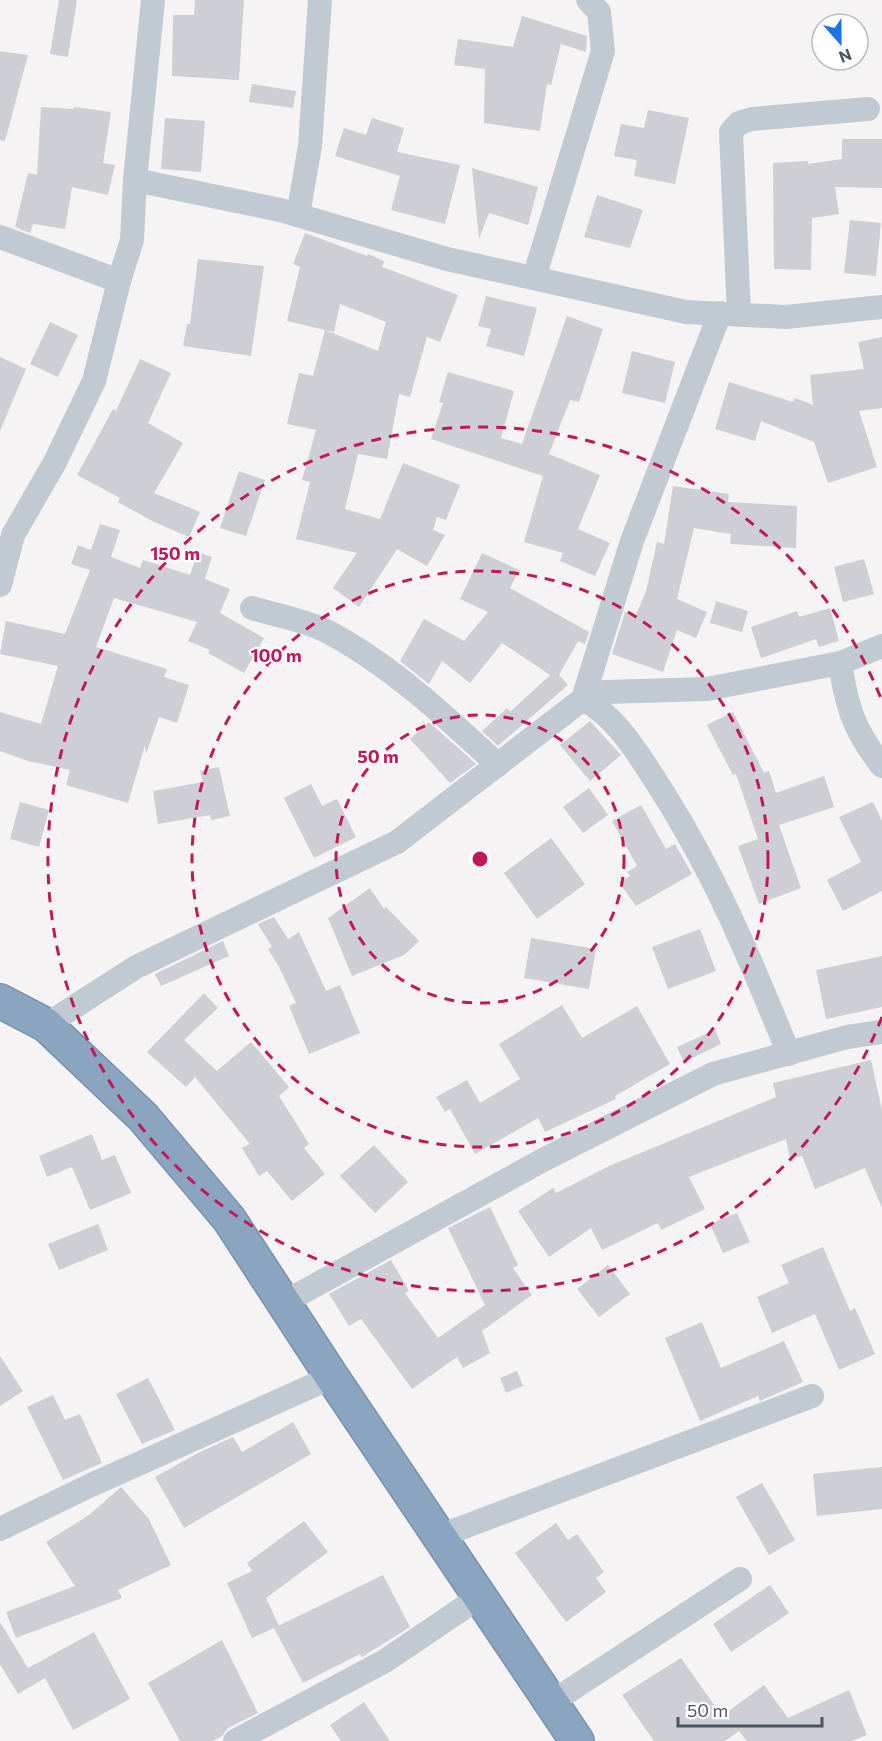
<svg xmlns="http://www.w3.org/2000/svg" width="882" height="1741" font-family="Commissioner,sans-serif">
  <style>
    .building { fill: #cdcfd5; fill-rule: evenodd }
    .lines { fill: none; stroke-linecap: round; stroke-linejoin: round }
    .highway-casing { stroke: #7690ad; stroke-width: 36 }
    .minor { stroke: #c1cad2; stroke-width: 24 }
    .highway { stroke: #8ba5c1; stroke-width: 33 }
    .ring { fill: none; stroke: #c2185b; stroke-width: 3; stroke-dasharray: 10 8 }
    .centre { fill: #c2185b; stroke: #fff; stroke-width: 3 }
    .ring-label { font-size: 18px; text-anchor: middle; font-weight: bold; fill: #c2185b; stroke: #fff; stroke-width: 4.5; stroke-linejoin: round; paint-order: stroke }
  </style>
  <rect width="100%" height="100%" fill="#f5f3f3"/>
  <g class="building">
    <polygon points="59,0 77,0 68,57 50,54"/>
    <polygon points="195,0 244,0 239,80 172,76 173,15 194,15"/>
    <polygon points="522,16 587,36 586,52 561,44 551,85 547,84 540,131 484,123 485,69 454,65 458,39 513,47"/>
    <polygon points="0,51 28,55 5,141 0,140"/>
    <polygon points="252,84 296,91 293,108 249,102"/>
    <polygon points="41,107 74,109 74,107 111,112 103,163 115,165 108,195 72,187 65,229 33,224 30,233 15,227 28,173 37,175"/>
    <polygon points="648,110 689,118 675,184 634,176 637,160 614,156 621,124 644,128"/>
    <polygon points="165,118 205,121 201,172 161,169"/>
    <polygon points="372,118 404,128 397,152 460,165 445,224 391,210 400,176 335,156 344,128 366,135"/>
    <polygon points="842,139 882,139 882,188 835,187 839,214 812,218 811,270 774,269 773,163 808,161 808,164 842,159"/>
    <polygon points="472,168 538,187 528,225 489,213 479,239"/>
    <polygon points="597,195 643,210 630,248 584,237"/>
    <polygon points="850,220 881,223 876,276 844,273"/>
    <path d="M305 233 367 256 368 254 384 261 382 267 458 295 440 342 427 337 410 397 399 394 387 459 358 454 345 509 380 519 403 463 460 485 446 520 437 517 433 530 445 535 427 566 397 549 359 607 333 588 357 553 296 539 310 482 302 480 316 430 287 424 299 373 313 376 325 330 287 321 300 267 293 264ZM340 304 386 322 378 351 325 330 334 332Z"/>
    <polygon points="198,259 264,266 251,356 183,346 187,324 190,324"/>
    <polygon points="486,296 537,308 524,356 486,346 491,329 478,326"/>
    <polygon points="567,316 603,329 579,402 570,400 549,454 600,475 578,529 610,543 595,576 560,561 563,553 524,542 543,476 431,439 443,403 439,402 448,372 514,391 501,438 522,444"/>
    <polygon points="50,322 78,335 58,377 30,364"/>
    <polygon points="882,337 882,408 859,411 877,467 828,483 814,442 761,421 755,441 715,429 729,382 793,402 795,398 813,405 810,375 864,369 858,342"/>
    <polygon points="632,351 675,362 665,403 622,393"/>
    <polygon points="0,357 26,369 0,431"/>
    <polygon points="140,359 171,373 148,423 183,443 154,493 200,512 189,537 154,522 118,502 120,498 77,475 113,409 116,411"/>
    <polygon points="239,471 265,480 246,536 220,528"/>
    <polygon points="673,486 729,494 728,502 797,506 796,548 730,544 731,534 694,528 677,599 707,612 696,638 677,630 663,672 612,654 625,612 636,615 646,591 657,542 664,544"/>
    <polygon points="100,524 120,530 111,557 140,568 143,560 190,575 198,552 212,557 205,579 230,589 220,613 264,638 244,673 208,653 210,650 188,641 197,622 114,598 96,647 167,669 164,677 189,685 177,723 159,717 146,754 145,745 128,803 66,785 70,770 28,761 0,751 0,712 41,724 58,666 0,654 6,621 65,634 90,570 71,564 78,545 91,550"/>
    <polygon points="482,553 519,570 510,588 589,632 585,644 578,641 559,675 568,685 498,746 482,731 507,708 510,712 550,675 502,643 470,683 442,661 429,684 400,661 424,619 464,641 488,612 460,599"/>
    <polygon points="864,559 874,594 843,602 834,567"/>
    <polygon points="716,601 748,611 742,632 710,623"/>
    <polygon points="830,608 839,641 819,647 816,639 761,658 751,627 797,611 799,617"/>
    <polygon points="733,712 764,773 769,771 776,793 824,776 834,807 779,825 801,888 759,904 738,846 758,839 736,774 733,775 707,725"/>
    <polygon points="590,721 621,755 590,781 560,745"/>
    <polygon points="429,722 476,764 450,783 410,739"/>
    <polygon points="219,767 230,816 211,820 210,815 158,824 153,791 203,782 200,771"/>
    <polygon points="311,784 322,806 337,799 356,837 314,858 284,798"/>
    <polygon points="589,788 608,815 583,833 563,807"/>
    <polygon points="20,802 49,810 39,847 10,839"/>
    <polygon points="873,802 882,821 882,891 843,911 827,880 861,862 839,817"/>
    <polygon points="641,805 666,849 675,844 692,874 636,906 619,882 630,876 627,872 637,866 612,821"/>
    <polygon points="551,838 585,884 537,919 504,873"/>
    <polygon points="370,888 384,909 386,907 419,941 404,955 352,976 328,918"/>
    <polygon points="274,917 288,939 299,932 326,991 340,985 360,1033 309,1054 289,1006 296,1003 279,967 268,949 272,947 258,924"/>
    <polygon points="700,929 716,971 668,989 652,947"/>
    <polygon points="531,938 596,949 589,989 524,978"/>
    <polygon points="223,941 229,956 161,986 155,974"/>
    <polygon points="882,956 882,1007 826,1019 816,970"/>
    <polygon points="204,993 218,1008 184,1040 217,1071 251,1042 289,1087 279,1096 309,1144 304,1148 325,1174 292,1201 267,1171 259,1176 242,1148 250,1144 195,1077 186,1087 147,1052"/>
    <polygon points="562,1005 582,1038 637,1006 670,1064 615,1096 616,1099 545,1132 538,1118 475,1154 450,1109 445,1112 436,1097 467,1080 480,1103 520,1079 499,1044"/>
    <polygon points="715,1030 721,1044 684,1062 677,1047"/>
    <polygon points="871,1060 882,1110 882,1208 865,1168 815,1189 802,1156 790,1159 786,1139 689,1177 705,1209 661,1230 658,1223 602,1250 591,1228 549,1257 518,1211 553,1188 556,1193 609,1166 776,1097 773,1083"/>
    <polygon points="92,1134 102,1160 115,1155 131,1193 90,1210 72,1167 47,1177 39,1156"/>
    <polygon points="374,1145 408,1182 375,1213 340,1176"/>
    <polygon points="490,1207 518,1265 513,1268 532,1295 482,1331 490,1353 463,1368 457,1357 412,1389 361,1319 349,1326 329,1294 391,1260 409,1291 405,1293 438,1338 485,1305 448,1228"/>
    <polygon points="737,1213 750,1242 723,1253 710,1224"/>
    <polygon points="98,1224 108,1250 59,1270 48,1244"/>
    <polygon points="823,1247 850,1311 855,1308 875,1354 839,1370 815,1314 772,1333 757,1297 789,1283 781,1265"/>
    <polygon points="608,1265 630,1294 599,1317 577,1289"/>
    <polygon points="702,1322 721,1368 784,1341 803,1382 760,1401 758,1396 700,1421 665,1338"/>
    <polygon points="0,1356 23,1391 0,1406"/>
    <polygon points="517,1371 523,1386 506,1393 500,1378"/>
    <polygon points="148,1378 175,1430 142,1444 116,1394"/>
    <polygon points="53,1395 65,1420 80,1414 102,1463 63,1480 27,1407"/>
    <polygon points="293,1422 311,1454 184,1528 155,1477 198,1453 233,1437 242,1452"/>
    <polygon points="882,1467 882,1509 817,1516 813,1474"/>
    <polygon points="762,1483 795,1540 769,1555 736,1497"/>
    <polygon points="121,1487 149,1519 171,1565 118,1590 122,1598 16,1638 6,1612 75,1586 46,1542 89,1515"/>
    <polygon points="304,1521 328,1552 266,1598 279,1626 252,1638 227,1583 252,1571 247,1563"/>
    <polygon points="556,1523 568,1540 577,1534 604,1572 596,1578 606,1592 566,1622 515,1553"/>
    <polygon points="383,1575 410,1627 362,1657 360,1654 303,1683 274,1628"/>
    <polygon points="770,1585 789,1613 731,1652 713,1624"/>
    <polygon points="0,1622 28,1668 94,1632 130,1699 73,1730 45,1678 18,1694 0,1664"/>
    <polygon points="222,1640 258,1713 228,1728 222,1736 213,1741 180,1741 148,1683"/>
    <polygon points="681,1658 722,1716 764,1685 788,1718 849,1690 867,1735 852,1741 747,1741 739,1731 725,1741 654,1741 622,1695"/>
    <polygon points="364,1702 390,1741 341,1741 330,1725"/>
  </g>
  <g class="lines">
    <defs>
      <polyline id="highway" points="0,1001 46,1025 143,1117 229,1219 332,1377 577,1741"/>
    </defs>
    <use href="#highway" class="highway-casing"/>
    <g class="minor">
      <polyline points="135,180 153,0"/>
      <polyline points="298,215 310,146 320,0"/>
      <polyline points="0,237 119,281 94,381 55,462 13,535 0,585"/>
      <polyline points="534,278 603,51 599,12 588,0"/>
      <polyline points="119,281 132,240 135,180 280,210 447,259 686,312 786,317 882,307"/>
      <path d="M720 313 632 541 583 699C616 717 635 749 655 780 713 869 749 956 789 1054"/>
      <polyline points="739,314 731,132 739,123 752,119 868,109"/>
      <path d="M252 608C278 616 309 621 332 634 394 668 446 717 498 765"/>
      <path d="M840 663C847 708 854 730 882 766"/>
      <polyline points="46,1025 136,967 397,842 583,699 605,692 707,689 840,663 882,646"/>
      <polyline points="283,1303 543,1160 713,1074 847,1037 882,1032"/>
      <polyline points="0,1529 89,1486 332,1377"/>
      <polyline points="440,1536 812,1396"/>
      <polyline points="552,1702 740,1579"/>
      <polyline points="235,1741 385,1661 481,1596"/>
    </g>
    <use href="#highway" class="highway"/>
  </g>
  <g class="ring">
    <circle cx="480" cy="859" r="144"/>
    <circle cx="480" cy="859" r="288"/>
    <path d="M882 1017A432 432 0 1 1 882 701"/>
  </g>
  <circle cx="480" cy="859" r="9" class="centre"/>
  <g class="ring-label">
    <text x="175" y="560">150 m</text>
    <text x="276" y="662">100 m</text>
    <text x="378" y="763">50 m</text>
  </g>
  <g transform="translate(840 42) rotate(159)"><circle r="28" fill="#ffffff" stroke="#b7bbc0" stroke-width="1.5"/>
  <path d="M0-4.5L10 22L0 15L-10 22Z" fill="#1a73e8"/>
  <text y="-9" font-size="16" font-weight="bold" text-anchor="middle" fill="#4a5661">N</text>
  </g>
  <path d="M678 1717v9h144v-9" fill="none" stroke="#4a5661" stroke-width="3"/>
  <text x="687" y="1717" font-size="18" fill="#4a5661" stroke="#ffffff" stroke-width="4.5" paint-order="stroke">50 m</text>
</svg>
